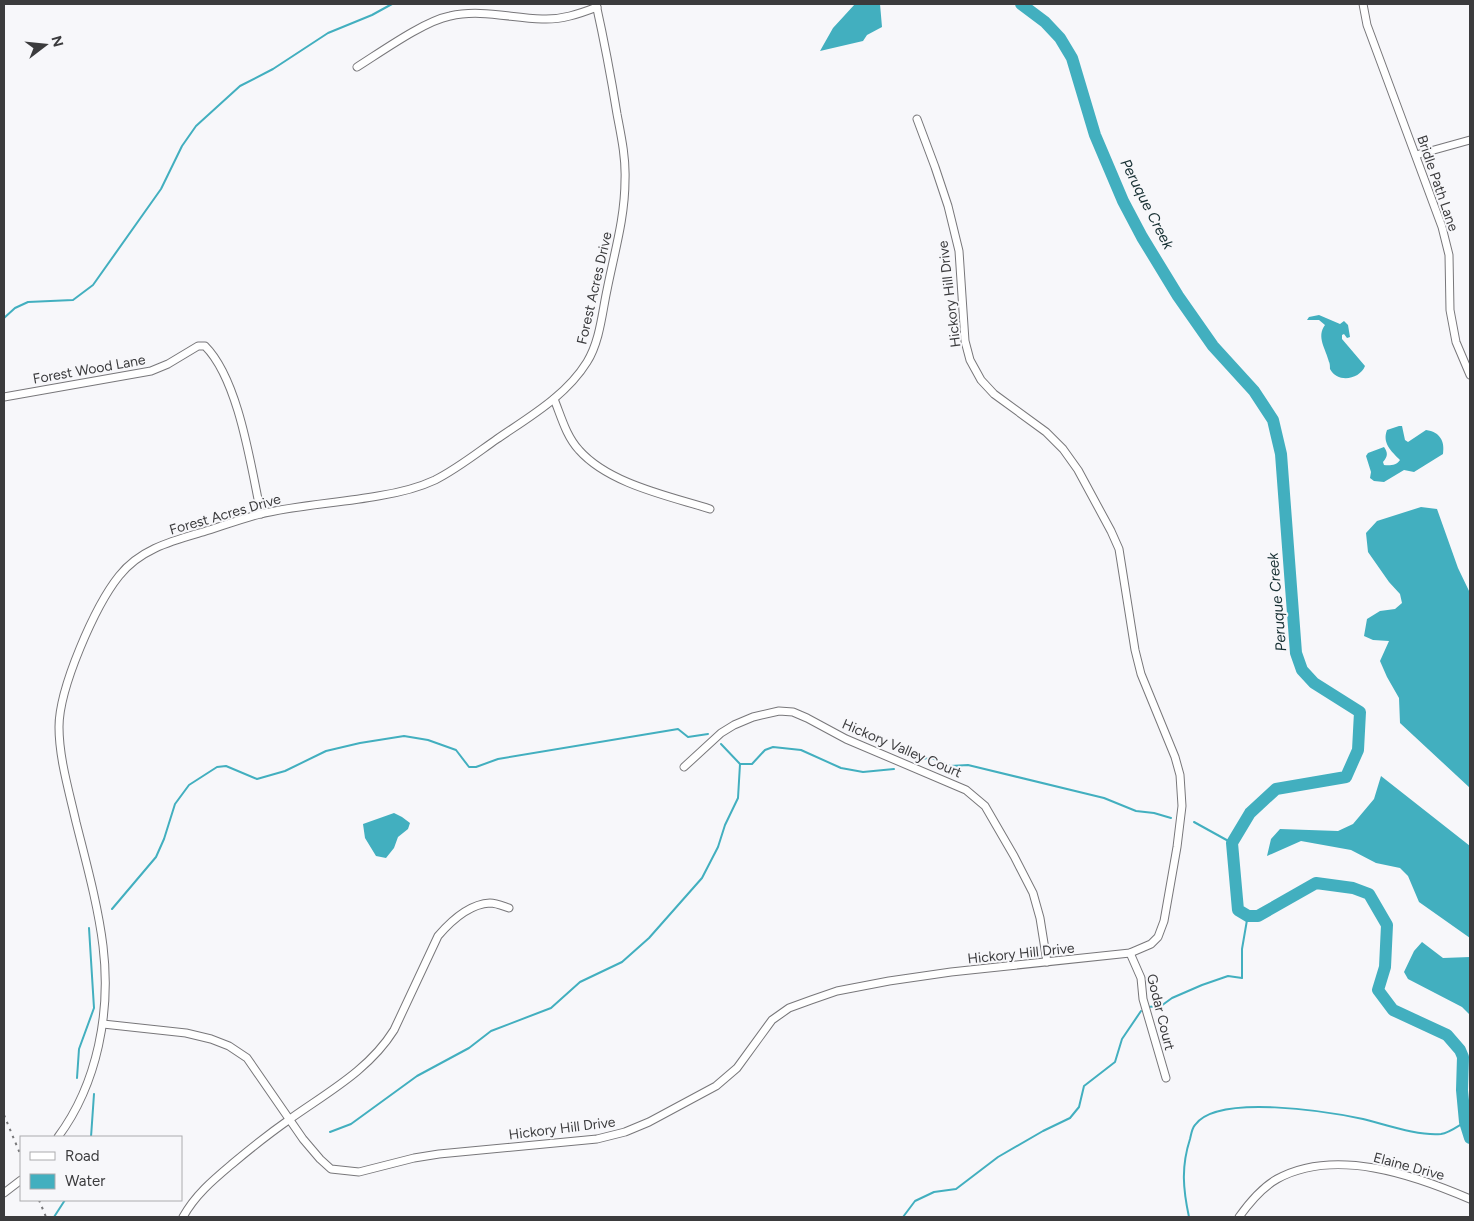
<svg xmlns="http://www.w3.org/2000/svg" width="1474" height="1221" font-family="Figtree,sans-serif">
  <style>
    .water { fill: #42afbf }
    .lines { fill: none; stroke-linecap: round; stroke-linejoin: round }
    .stream { stroke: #42afbf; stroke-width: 2 }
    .river { stroke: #42afbf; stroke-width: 12 }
    .minor-casing { stroke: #78777a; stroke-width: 9 }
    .minor { stroke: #fff; stroke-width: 7 }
    .rail { stroke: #777779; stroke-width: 2; stroke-dasharray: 2.5 5; stroke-linecap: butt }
    .labels { text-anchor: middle; stroke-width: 4; stroke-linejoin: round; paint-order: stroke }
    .street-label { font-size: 14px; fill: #3b3b3d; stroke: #f7f7fa }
    .water-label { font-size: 15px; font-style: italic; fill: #173033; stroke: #f7f7fa }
  </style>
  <rect width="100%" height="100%" fill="#f7f7fa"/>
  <g class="water">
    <polygon points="855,4 880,4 882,27 867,35 863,41 820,51 833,28"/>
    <path d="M1319 315 1340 324 1344 321 1348 325 1350 337 1347 338 1344 334 1342 335V339L1365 366C1360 379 1338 384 1330 369 1330 368 1330 363 1329 362 1326 349 1316 337 1325 325L1319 320H1307L1309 317Z"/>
    <path d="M1399 426H1402L1405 440 1408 442 1426 430C1440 432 1445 441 1443 454L1414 472 1404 470 1384 482 1374 481 1370 478 1371 472 1366 456 1368 453 1384 447C1388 453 1388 456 1383 462L1384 465C1390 466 1397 465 1400 460 1391 451 1382 443 1387 430Z"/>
    <polygon points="1421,507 1437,509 1458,568 1470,593 1470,788 1400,723 1399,698 1387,677 1380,661 1389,641 1373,640 1364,636 1367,619 1380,611 1395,609 1402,603 1400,594 1389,582 1368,552 1366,533 1377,521"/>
    <polygon points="1381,776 1470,846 1470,938 1419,902 1408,876 1400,868 1376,863 1351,850 1301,841 1267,856 1271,839 1280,829 1338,831 1353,824 1374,799"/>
    <polygon points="394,813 402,817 410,823 408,829 398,837 394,848 386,858 376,856 365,838 363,824"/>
    <polygon points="1422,942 1443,958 1470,957 1470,1015 1462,1007 1408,979 1404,972 1414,951"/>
  </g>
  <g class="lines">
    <g class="stream">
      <polyline points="4,318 15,308 28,302 73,300 93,285 161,189 182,146 196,126 240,86 273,69 328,33 372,15 392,4"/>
      <polyline points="916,759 932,758 950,766 968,765 1104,798 1136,811 1154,813 1171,818"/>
      <polyline points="740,764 752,764 765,750 773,747 801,750 841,768 863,772 894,769"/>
      <polyline points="1194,822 1232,843"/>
      <polyline points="112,909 156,857 164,839 175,804 189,785 217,767 226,766 257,779 285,771 326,751 360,743 404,736 428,740 456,750 469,767 476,767 498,759 678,729 688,737 708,734"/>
      <polyline points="1147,1007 1161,1006 1172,998 1202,985 1228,976 1242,978 1242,949 1247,920 1238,910"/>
      <polyline points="77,1078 79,1049 94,1008 89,928"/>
      <polyline points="330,1132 351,1124 417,1076 469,1048 491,1031 551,1008 580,982 622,962 649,938 702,878 718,847 725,825 738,798 740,764 721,744"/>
      <polyline points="91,1137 94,1094"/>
      <polyline points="54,1217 65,1200"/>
      <polyline points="903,1217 915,1201 934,1192 956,1189 998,1157 1043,1131 1070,1118 1079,1107 1084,1086 1115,1062 1122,1039 1141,1011"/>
      <path d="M1189 1217C1183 1189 1181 1167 1190 1139 1191 1135 1192 1128 1195 1125 1217 1093 1330 1112 1363 1119 1387 1125 1418 1136 1441 1134 1449 1133 1458 1126 1465 1122"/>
    </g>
    <polyline class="river" points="1021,4 1045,22 1060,38 1072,58 1095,135 1123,201 1142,237 1178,296 1213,346 1254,391 1273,420 1281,454 1296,653 1302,670 1314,683 1360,712 1358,750 1346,777 1276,789 1250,813 1232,843 1238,910 1248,916 1258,916 1316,883 1353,888 1369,894 1387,925 1385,967 1378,990 1393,1010 1447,1035 1460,1050 1463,1057 1462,1090 1465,1122 1470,1138"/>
    <defs>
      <g id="minor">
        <polyline points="1363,4 1367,25 1442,227 1449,255 1450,310 1456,342 1470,375"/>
        <path d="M357 67C381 52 424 21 450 16 480 9 511 18 542 19 561 20 579 14 597 7"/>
        <polyline points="1416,155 1470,140"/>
        <path d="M4 397 151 371 168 364 198 346H205C239 380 251 467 261 514"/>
        <path d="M554 399C561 416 566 436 579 450 609 484 669 496 710 509"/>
        <polyline points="684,767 721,733 734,725 753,717 779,711 793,712 807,718 846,739 966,790 985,806 1014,856 1033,893 1040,918 1047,962"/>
        <polyline points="1130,953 1141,978 1143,999 1166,1078"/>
        <polyline points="103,1024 186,1033 211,1039 229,1046 247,1058 303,1139 320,1159 331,1169 359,1172 414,1158 439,1154 597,1139 625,1132 649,1122 716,1086 737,1068 772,1020 789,1008 811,1000 837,991 889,981 951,972 1130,953 1151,944 1158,937 1164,921 1177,847 1182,806 1180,775 1175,757 1141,674 1135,650 1119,549 1111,531 1078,470 1063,449 1046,432 994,394 981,380 970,360 965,341 959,251 948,206 935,167 917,119"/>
        <path d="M58 1137C98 1083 111 1011 103 946 98 905 86 862 76 822 69 791 59 758 59 727 59 688 95 606 119 576 140 549 172 541 203 532 222 526 241 519 260 514 299 505 339 503 378 496 397 493 418 488 435 480 457 469 477 453 497 439 529 417 566 396 587 362 600 341 602 313 607 290 614 254 625 218 625 180 626 158 621 135 617 114 611 77 604 40 596 4"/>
        <polyline points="4,1193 21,1180"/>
        <path d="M183 1217C195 1195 213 1180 232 1164 251 1148 270 1133 290 1119 328 1092 369 1070 394 1030L438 936C450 922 469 904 490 903 496 903 503 906 509 908"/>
        <path d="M1239 1217C1249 1203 1261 1188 1277 1179 1335 1147 1414 1175 1470 1199"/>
      </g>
    </defs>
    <use href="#minor" class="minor-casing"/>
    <use href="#minor" class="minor"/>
    <g class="rail">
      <polyline points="4,1115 21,1156"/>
      <polyline points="39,1200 46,1217"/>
    </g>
  </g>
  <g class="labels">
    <g class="street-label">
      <text transform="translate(1438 183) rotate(71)" y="5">Bridle Path Lane</text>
      <text transform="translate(594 288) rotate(-77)" y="5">Forest Acres Drive</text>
      <text transform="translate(949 294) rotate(-97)" y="5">Hickory Hill Drive</text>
      <text transform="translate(89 369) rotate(-10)" y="5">Forest Wood Lane</text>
      <text transform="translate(225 514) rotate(-16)" y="5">Forest Acres Drive</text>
      <text transform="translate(902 748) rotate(23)" y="5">Hickory Valley Court</text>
      <text transform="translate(1021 953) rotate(-6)" y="5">Hickory Hill Drive</text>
      <text transform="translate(1161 1012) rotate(76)" y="5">Godar Court</text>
      <text transform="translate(562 1128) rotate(-7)" y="5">Hickory Hill Drive</text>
      <text transform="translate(1409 1166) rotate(15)" y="5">Elaine Drive</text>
    </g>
    <g class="water-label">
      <text transform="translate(1147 204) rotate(63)" y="5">Peruque Creek</text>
      <text transform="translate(1277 602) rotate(-95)" y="5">Peruque Creek</text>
    </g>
  </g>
  <rect width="1474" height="1221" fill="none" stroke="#3b3b3d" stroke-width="10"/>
  <rect x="20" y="1136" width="162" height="65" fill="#f7f7fa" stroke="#acacae"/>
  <rect x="30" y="1152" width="25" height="8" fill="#ffffff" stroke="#acacae"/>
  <text x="65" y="1161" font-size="15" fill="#3b3b3d">Road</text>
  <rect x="30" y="1174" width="25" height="15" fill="#42afbf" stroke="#acacae"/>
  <text x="65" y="1186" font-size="15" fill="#3b3b3d">Water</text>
  <g transform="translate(45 45) rotate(74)" stroke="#f7f7fa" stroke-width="4" paint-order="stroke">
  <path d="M0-4L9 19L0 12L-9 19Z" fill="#3b3b3d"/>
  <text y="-8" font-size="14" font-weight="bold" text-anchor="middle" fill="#3b3b3d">N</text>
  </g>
</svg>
